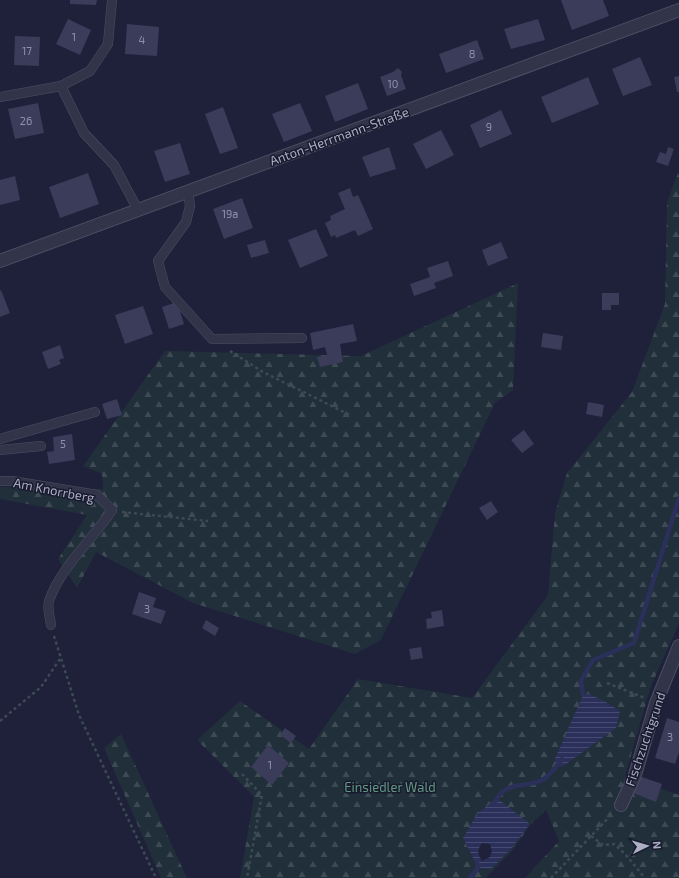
<svg xmlns="http://www.w3.org/2000/svg" width="679" height="878" font-family="'Exo 2',sans-serif">
  <style>
    .forest { fill: url(#forest-firs); fill-rule: evenodd }
    .water { fill: url(#water-rules); fill-rule: evenodd }
    .lines { fill: none; stroke-linecap: round; stroke-linejoin: round }
    .stream { stroke: #2b305b; stroke-width: 4.5 }
    .building { fill: #3a3c5a }
    .lane-casing { stroke: #4c4f64; stroke-width: 10 }
    .street-casing { stroke: #4c4f64; stroke-width: 14 }
    .path { stroke: #3b4a55; stroke-width: 2.5; stroke-dasharray: 3 3; stroke-linecap: butt }
    .lane { stroke: #323449; stroke-width: 9 }
    .street { stroke: #323449; stroke-width: 12 }
    .labels { text-anchor: middle; stroke-width: 3; stroke-linejoin: round; paint-order: stroke }
    .number-label { font-size: 11px; fill: #9092ab }
    .street-label { font-size: 13px; fill: #acaec6; stroke: #181a2e }
    .park-label { font-size: 13px; fill: #629980; stroke: #181a2e }
  </style>
  <defs>
    <pattern id="forest-firs" width="22" height="20" patternUnits="userSpaceOnUse"><rect width="22" height="20" fill="#202f3a"/><path d="M5 1l3.5 6h-7zM16 11l3.5 6h-7z" fill="#3e4b55"/></pattern>
    <pattern id="water-rules" width="6" height="5" patternUnits="userSpaceOnUse"><rect width="6" height="5" fill="#2b305b"/><path d="M0 2.5h6" fill="none" stroke="#474b71"/></pattern>
  </defs>
  <rect width="100%" height="100%" fill="#1e2139"/>
  <g class="forest">
    <path d="M679 170V623L651 686 625 776 679 795V878H525L559 841 546 810 530 825 513 850 486 878H240L254 797 197 740 240 701 309 749 358 679 472 698 548 595 555 513 567 473 632 392 665 304 667 202ZM530 824 478 868 463 838Z"/>
    <polygon points="518,283 513,390 495,403 381,640 355,654 193,603 96,552 77,588 58,559 87,515 0,499 0,487 103,489 102,474 83,466 165,351 361,356"/>
    <polygon points="121,734 187,878 161,878 104,748"/>
  </g>
  <g class="water">
    <polygon points="589,694 606,702 620,711 616,728 562,767 554,761 583,695"/>
    <path d="M497 798 530 824 511 849 491 869 478 868 463 838 477 814ZM482 843 490 844 492 851 490 857 482 861C477 853 477 850 482 843Z"/>
  </g>
  <g class="lines">
    <g class="stream">
      <polyline points="583,695 581,681 593,660 634,643 679,498"/>
      <path d="M494 803C505 781 522 788 540 781 548 778 557 766 562 759"/>
      <polyline points="470,878 478,868 477,863"/>
    </g>
  </g>
  <g class="building">
    <polygon points="70,0 97,0 96,5 70,4"/>
    <polygon points="561,0 603,0 609,16 572,30"/>
    <polygon points="68,19 91,30 80,55 56,44"/>
    <polygon points="538,19 545,40 511,49 504,29"/>
    <polygon points="127,24 159,27 157,56 125,54"/>
    <polygon points="15,36 40,37 39,66 14,65"/>
    <polygon points="477,40 484,59 446,73 439,54"/>
    <polygon points="640,57 652,85 623,96 612,69"/>
    <polygon points="398,68 402,72 401,75 406,89 387,96 380,77 393,72"/>
    <polygon points="679,76 679,92 677,92 674,77"/>
    <polygon points="588,77 599,104 552,123 541,97"/>
    <polygon points="358,83 368,109 335,122 325,96"/>
    <polygon points="38,103 44,133 15,139 8,109"/>
    <polygon points="300,103 312,131 284,142 272,114"/>
    <polygon points="223,107 238,148 220,154 205,114"/>
    <polygon points="501,110 512,134 480,148 470,125"/>
    <polygon points="441,130 454,155 426,169 413,144"/>
    <polygon points="180,143 190,174 165,182 154,151"/>
    <polygon points="389,147 396,169 370,177 362,157"/>
    <polygon points="668,147 674,149 668,166 656,162 660,152 666,154"/>
    <polygon points="88,173 99,204 60,218 49,187"/>
    <polygon points="15,176 20,200 0,205 0,180"/>
    <polygon points="350,188 353,197 358,195 373,229 358,236 355,230 336,238 335,235 331,237 325,223 331,220 330,216 345,209 338,193"/>
    <polygon points="242,198 253,228 224,239 213,209"/>
    <polygon points="316,229 328,256 300,268 288,240"/>
    <polygon points="265,240 269,253 251,258 247,245"/>
    <polygon points="501,242 508,258 488,266 482,250"/>
    <polygon points="448,261 453,276 434,283 436,288 414,296 410,284 430,277 427,268"/>
    <polygon points="1,290 10,313 0,317 0,291"/>
    <polygon points="602,293 619,293 619,305 611,305 611,310 602,310"/>
    <polygon points="177,302 184,324 169,329 162,307"/>
    <polygon points="143,306 153,334 125,344 115,315"/>
    <polygon points="353,324 357,341 340,344 343,362 320,367 317,357 327,355 325,347 313,350 310,333"/>
    <polygon points="543,333 563,336 561,350 541,347"/>
    <polygon points="60,345 64,358 59,360 61,364 48,369 42,352"/>
    <polygon points="117,399 122,415 107,419 102,404"/>
    <polygon points="588,402 604,405 602,417 586,414"/>
    <polygon points="524,430 534,444 522,453 511,440"/>
    <polygon points="72,434 75,460 49,464 47,452 54,451 53,437"/>
    <polygon points="491,501 498,512 487,520 479,508"/>
    <polygon points="139,592 156,598 153,607 166,611 161,624 132,614"/>
    <polygon points="442,610 444,626 427,629 426,619 432,618 431,612"/>
    <polygon points="206,620 219,628 215,636 202,628"/>
    <polygon points="421,647 423,658 411,660 409,649"/>
    <polygon points="667,718 679,722 679,752 675,764 655,758"/>
    <polygon points="285,728 296,736 291,743 280,735"/>
    <polygon points="268,745 289,763 272,785 251,767"/>
    <polygon points="639,776 662,784 656,802 633,793"/>
  </g>
  <g class="lines">
    <defs>
      <g id="lane">
        <polyline points="61,86 84,133 114,165 138,210"/>
        <polyline points="0,97 61,86 90,71 108,44 112,0"/>
        <polyline points="188,191 190,206 186,222 158,261 165,287 212,339 302,338"/>
        <polyline points="0,439 95,412"/>
        <polyline points="0,450 41,446"/>
        <path d="M0 481H12L97 495 112 510C93 539 60 568 49 601 47 607 50 618 51 625"/>
      </g>
      <g id="street">
        <polyline points="0,261 679,10"/>
        <polyline points="621,805 635,775 656,703 679,646"/>
      </g>
    </defs>
    <use href="#lane" class="lane-casing"/>
    <use href="#street" class="street-casing"/>
    <g class="path">
      <polyline points="230,351 263,372 352,416"/>
      <polyline points="122,512 208,521"/>
      <polyline points="54,636 79,715 156,878"/>
      <polyline points="607,683 645,698"/>
      <polyline points="0,721 41,687 60,659"/>
      <polyline points="242,774 262,795 247,878"/>
      <polyline points="591,836 603,845 614,844 625,854 645,878"/>
      <polyline points="551,878 613,813"/>
    </g>
    <use href="#lane" class="lane"/>
    <use href="#street" class="street"/>
  </g>
  <g class="labels">
    <g class="number-label">
      <text x="74" y="41">1</text>
      <text x="142" y="44">4</text>
      <text x="27" y="55">17</text>
      <text x="472" y="58">8</text>
      <text x="393" y="88">10</text>
      <text x="26" y="125">26</text>
      <text x="489" y="131">9</text>
      <text x="230" y="218">19a</text>
      <text x="63" y="448">5</text>
      <text x="147" y="613">3</text>
      <text x="670" y="741">3</text>
      <text x="270" y="769">1</text>
    </g>
    <g class="street-label">
      <text transform="translate(339 136) rotate(-20)" y="5">Anton-Herrmann-Straße</text>
      <text transform="translate(54 490) rotate(11)" y="5">Am Knorrberg</text>
      <text transform="translate(645 739) rotate(-71)" y="5">Fischzuchtgrund</text>
    </g>
    <g class="park-label">
      <text x="390" y="792">Einsiedler Wald</text>
    </g>
  </g>
  <g transform="translate(647 846) rotate(85)" stroke="#181a2e" stroke-width="3" paint-order="stroke">
  <path d="M0-3L7 15L0 10L-7 15Z" fill="#acaec6"/>
  <text y="-6" font-size="11" font-weight="bold" text-anchor="middle" fill="#acaec6">N</text>
  </g>
</svg>
